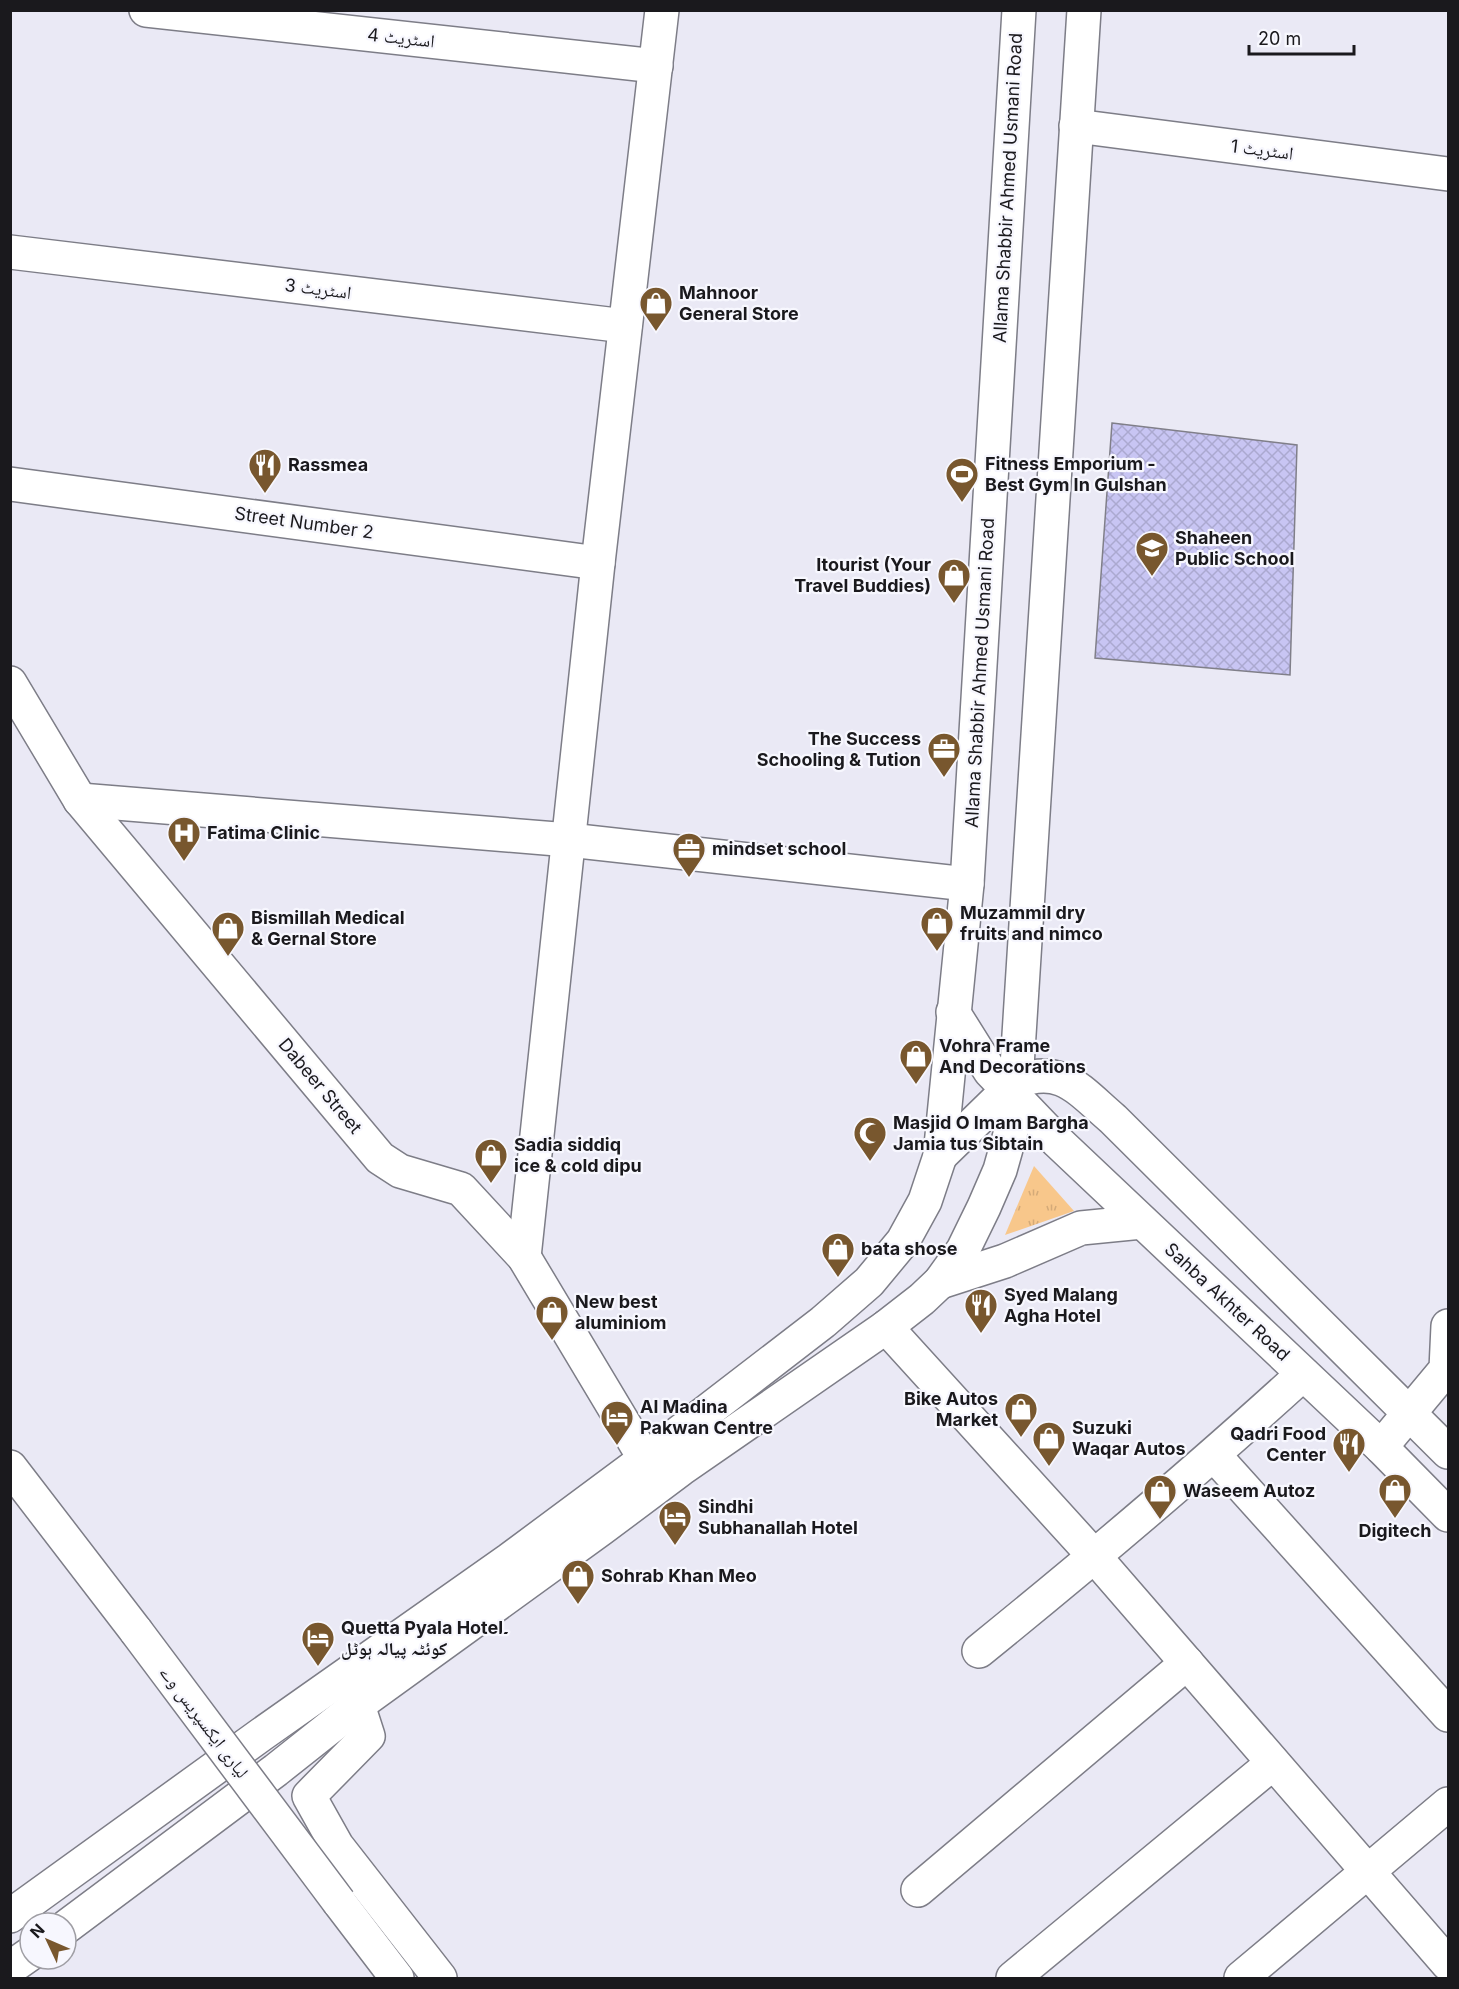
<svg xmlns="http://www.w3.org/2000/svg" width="1459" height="1989" font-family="Inter,'Noto Naskh Arabic',sans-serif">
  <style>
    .grass { fill: url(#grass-tufts) }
    .building { fill: url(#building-cross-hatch); stroke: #807f89; stroke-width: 1.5 }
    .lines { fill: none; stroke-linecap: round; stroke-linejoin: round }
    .street-casing { stroke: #7d7d87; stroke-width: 36 }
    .secondary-casing { stroke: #7d7d87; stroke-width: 36 }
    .highway-casing { stroke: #7d7d87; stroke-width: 36 }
    .street { stroke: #fff; stroke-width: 33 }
    .secondary { stroke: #fff; stroke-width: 33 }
    .highway { stroke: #fff; stroke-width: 33 }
    .highway-bridge-casing { stroke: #7d7d87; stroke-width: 36; stroke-linecap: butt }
    .highway-bridge { stroke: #fff; stroke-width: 33 }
    .labels { text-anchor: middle; stroke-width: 4.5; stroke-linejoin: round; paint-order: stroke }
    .street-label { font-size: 18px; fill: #1a191d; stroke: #f7f7fe }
    .poi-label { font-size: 18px; font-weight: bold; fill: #1a191d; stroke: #f7f7fe; text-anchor: start }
  </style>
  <defs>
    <pattern id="grass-tufts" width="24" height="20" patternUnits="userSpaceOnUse" patternTransform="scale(1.5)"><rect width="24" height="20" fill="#f8c78b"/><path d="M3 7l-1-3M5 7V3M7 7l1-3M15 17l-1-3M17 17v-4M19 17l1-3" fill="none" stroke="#d4aa78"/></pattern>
    <pattern id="building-cross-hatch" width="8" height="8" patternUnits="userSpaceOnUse" patternTransform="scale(1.5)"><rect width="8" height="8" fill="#c8c5f3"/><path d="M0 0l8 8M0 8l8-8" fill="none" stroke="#aba9d0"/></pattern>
  </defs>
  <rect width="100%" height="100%" fill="#eae9f5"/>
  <polygon class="grass" points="1034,1166 1074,1211 1005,1235"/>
  <polygon class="building" points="1112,423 1297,445 1290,675 1095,658"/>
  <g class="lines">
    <defs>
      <g id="street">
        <polyline points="146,10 656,66"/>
        <polyline points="1076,126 1448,174"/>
        <polyline points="10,252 625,326"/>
        <polyline points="10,484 598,563"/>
        <polyline points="80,800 569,840 967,884"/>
        <polyline points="524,1257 598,563 662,10"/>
        <polyline points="886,1327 1095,1557 1448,1964"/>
        <polyline points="1381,1447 1446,1369 1448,1326"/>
        <polyline points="1214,1455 1448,1715"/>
        <path d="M979 1651C1090 1561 1198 1470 1303 1374"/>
        <polyline points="358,1705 368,1736 309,1796 337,1846 440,1978"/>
        <polyline points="918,1890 1187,1663"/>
        <polyline points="1013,1978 1273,1763"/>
        <polyline points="1241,1978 1448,1804"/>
      </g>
      <g id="secondary">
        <polyline points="10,683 80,800 380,1158 400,1171 461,1189 524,1257 645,1459"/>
        <polyline points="953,1012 990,1071 1058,1142 1381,1447 1448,1515"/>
        <path d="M940 1156 1015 1083C1060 1062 1080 1091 1113 1119L1448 1452"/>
        <polyline points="940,1282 1005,1261 1081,1228 1142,1222"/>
        <polyline points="10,1916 262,1734 509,1560 645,1459 823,1322 869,1282 903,1241 925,1201 940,1156 967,884 1019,10"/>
        <polyline points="66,1927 276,1770 358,1705 601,1529 681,1469 886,1327 922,1299 940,1282 963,1250 984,1207 1000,1170 1011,1131 1015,1098 1084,10"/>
        <polyline points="10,1968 30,1954"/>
      </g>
      <g id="highway">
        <polyline points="10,1467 136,1631"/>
        <polyline points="339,1902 397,1978"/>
      </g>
    </defs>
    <use href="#street" class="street-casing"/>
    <use href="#secondary" class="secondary-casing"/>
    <use href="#highway" class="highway-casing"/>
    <use href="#street" class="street"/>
    <use href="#secondary" class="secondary"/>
    <use href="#highway" class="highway"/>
    <defs>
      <polyline id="highway-bridge" points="136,1631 339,1902"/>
    </defs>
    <use href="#highway-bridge" class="highway-bridge-casing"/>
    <use href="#highway-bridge" class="highway-bridge"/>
  </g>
  <defs>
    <symbol id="shop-pin" viewBox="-11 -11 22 30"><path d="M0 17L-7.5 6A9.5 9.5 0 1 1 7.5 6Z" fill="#78572e" stroke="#f7f7fe"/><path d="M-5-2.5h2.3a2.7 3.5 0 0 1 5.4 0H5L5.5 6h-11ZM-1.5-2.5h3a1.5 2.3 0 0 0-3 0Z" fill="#fff"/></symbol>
    <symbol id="restaurant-pin" viewBox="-11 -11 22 30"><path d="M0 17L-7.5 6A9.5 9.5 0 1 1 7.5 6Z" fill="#78572e" stroke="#f7f7fe"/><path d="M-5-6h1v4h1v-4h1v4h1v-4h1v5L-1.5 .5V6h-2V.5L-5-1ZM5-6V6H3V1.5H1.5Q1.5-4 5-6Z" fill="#fff"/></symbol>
    <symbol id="stadium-pin" viewBox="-11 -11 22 30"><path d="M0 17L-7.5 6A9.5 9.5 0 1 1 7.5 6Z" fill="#78572e" stroke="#f7f7fe"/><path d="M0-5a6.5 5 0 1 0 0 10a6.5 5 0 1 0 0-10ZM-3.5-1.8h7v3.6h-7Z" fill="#fff"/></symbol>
    <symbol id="school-pin" viewBox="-11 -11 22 30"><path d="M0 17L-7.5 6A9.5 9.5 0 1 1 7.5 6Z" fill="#78572e" stroke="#f7f7fe"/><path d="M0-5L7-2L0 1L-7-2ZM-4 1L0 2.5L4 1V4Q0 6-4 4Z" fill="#fff"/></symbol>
    <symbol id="office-pin" viewBox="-11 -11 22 30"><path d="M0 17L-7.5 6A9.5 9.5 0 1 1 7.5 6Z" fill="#78572e" stroke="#f7f7fe"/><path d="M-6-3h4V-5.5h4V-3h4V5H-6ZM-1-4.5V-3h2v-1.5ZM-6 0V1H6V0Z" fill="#fff"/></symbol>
    <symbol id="hospital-pin" viewBox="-11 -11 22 30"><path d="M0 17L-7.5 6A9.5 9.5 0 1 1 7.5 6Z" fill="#78572e" stroke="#f7f7fe"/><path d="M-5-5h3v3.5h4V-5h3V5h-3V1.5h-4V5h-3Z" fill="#fff"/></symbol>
    <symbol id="mosque-pin" viewBox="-11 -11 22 30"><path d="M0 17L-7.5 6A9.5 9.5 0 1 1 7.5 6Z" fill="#78572e" stroke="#f7f7fe"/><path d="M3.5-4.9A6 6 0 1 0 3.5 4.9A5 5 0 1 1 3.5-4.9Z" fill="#fff"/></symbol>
    <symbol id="hotel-pin" viewBox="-11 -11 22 30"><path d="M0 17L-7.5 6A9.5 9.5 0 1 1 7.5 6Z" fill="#78572e" stroke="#f7f7fe"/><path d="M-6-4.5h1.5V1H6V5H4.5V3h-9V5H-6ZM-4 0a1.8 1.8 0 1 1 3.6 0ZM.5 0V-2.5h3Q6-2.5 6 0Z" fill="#fff"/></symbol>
  </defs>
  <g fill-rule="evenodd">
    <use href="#shop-pin" x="637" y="284" width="38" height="52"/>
    <use href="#restaurant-pin" x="246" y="446" width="38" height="52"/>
    <use href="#stadium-pin" x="943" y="455" width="38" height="52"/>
    <use href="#school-pin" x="1133" y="529" width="38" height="52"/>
    <use href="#shop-pin" x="935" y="556" width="38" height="52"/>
    <use href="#office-pin" x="925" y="730" width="38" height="52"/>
    <use href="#hospital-pin" x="165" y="814" width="38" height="52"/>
    <use href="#office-pin" x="670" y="830" width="38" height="52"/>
    <use href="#shop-pin" x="918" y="904" width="38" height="52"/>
    <use href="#shop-pin" x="209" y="909" width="38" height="52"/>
    <use href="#shop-pin" x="897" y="1037" width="38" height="52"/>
    <use href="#mosque-pin" x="851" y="1114" width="38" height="52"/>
    <use href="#shop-pin" x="472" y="1136" width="38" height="52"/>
    <use href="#shop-pin" x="819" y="1230" width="38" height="52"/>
    <use href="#restaurant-pin" x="962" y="1286" width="38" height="52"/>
    <use href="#shop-pin" x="533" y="1293" width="38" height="52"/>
    <use href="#shop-pin" x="1002" y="1390" width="38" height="52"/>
    <use href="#hotel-pin" x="598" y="1398" width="38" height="52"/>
    <use href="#shop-pin" x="1030" y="1419" width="38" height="52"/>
    <use href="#restaurant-pin" x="1330" y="1425" width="38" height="52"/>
    <use href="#shop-pin" x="1376" y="1471" width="38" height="52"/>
    <use href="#shop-pin" x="1141" y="1472" width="38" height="52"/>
    <use href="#hotel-pin" x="656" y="1498" width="38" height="52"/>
    <use href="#shop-pin" x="559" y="1557" width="38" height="52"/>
    <use href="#hotel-pin" x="299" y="1619" width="38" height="52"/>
  </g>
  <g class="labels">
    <g class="street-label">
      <text transform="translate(401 38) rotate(6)" y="6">اسٹریٹ 4</text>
      <text transform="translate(1262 150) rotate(7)" y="6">اسٹریٹ 1</text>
      <text transform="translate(1008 188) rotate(-87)" y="6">Allama Shabbir Ahmed Usmani Road</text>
      <text transform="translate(318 289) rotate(7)" y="6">اسٹریٹ 3</text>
      <text transform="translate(304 523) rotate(8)" y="6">Street Number 2</text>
      <text transform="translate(980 673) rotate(-87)" y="6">Allama Shabbir Ahmed Usmani Road</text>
      <text transform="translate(320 1086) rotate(50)" y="6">Dabeer Street</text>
      <text transform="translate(1227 1302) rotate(43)" y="6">Sahba Akhter Road</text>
      <text transform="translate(204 1722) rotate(53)" y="6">لیاری ایکسپریس وے</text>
    </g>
    <g class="poi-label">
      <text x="679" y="299">Mahnoor<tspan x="679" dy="21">General Store</tspan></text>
      <text x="985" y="470">Fitness Emporium -<tspan x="985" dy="21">Best Gym In Gulshan</tspan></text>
      <text x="288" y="471">Rassmea</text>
      <text x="1175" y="544">Shaheen<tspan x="1175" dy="21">Public School</tspan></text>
      <text x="931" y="571" text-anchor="end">Itourist (Your<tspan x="931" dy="21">Travel Buddies)</tspan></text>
      <text x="921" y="745" text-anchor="end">The Success<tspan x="921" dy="21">Schooling &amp; Tution</tspan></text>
      <text x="207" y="839">Fatima Clinic</text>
      <text x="712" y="855">mindset school</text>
      <text x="960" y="919">Muzammil dry<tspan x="960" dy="21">fruits and nimco</tspan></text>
      <text x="251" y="924">Bismillah Medical<tspan x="251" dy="21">&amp; Gernal Store</tspan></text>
      <text x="939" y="1052">Vohra Frame<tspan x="939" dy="21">And Decorations</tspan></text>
      <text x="893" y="1129">Masjid O Imam Bargha<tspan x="893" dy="21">Jamia tus Sibtain</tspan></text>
      <text x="514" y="1151">Sadia siddiq<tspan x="514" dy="21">ice &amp; cold dipu</tspan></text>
      <text x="861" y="1255">bata shose</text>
      <text x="1004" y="1301">Syed Malang<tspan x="1004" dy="21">Agha Hotel</tspan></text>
      <text x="575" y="1308">New best<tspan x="575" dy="21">aluminiom</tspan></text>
      <text x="998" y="1405" text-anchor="end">Bike Autos<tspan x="998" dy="21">Market</tspan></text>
      <text x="640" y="1413">Al Madina<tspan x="640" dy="21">Pakwan Centre</tspan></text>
      <text x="1072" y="1434">Suzuki<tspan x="1072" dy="21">Waqar Autos</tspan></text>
      <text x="1326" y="1440" text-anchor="end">Qadri Food<tspan x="1326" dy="21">Center</tspan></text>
      <text x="1183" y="1497">Waseem Autoz</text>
      <text x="698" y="1513">Sindhi<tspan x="698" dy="21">Subhanallah Hotel</tspan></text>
      <text x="1395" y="1537" text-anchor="middle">Digitech</text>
      <text x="601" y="1582">Sohrab Khan Meo</text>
      <text x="341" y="1634">Quetta Pyala Hotel۔<tspan x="341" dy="21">کوئٹہ پیالہ ہوٹل</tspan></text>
    </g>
  </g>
  <rect width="1459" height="1989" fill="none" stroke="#1a191d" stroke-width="24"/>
  <g transform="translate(48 1941) rotate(314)"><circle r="28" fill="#f7f7fe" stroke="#9f9ea4" stroke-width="1.5"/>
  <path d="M0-4.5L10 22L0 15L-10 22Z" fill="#78572e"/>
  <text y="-9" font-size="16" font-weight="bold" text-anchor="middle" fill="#1a191d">N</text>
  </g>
  <path d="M1249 45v9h105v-9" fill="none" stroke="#1a191d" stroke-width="3"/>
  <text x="1258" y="45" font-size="18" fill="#1a191d" stroke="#f7f7fe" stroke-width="4.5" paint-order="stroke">20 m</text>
</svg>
